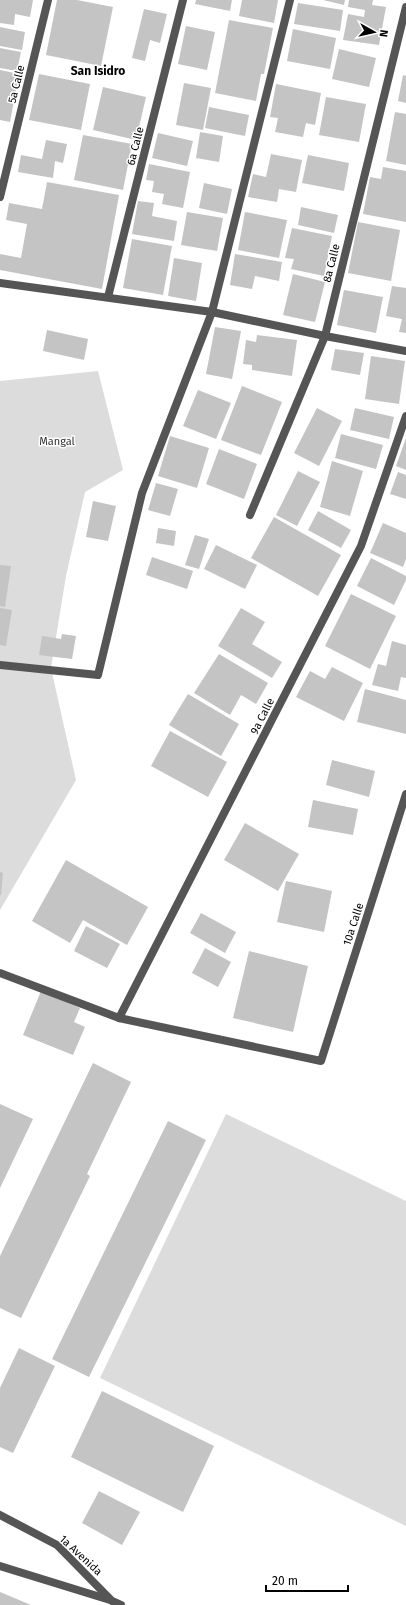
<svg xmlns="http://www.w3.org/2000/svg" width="406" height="1605" font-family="'Fira Sans',sans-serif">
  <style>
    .green { fill: #dcdcdc }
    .building { fill: #c4c4c4 }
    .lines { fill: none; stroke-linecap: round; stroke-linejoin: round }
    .street { stroke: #555; stroke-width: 8 }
    .labels { text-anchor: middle; stroke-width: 3; stroke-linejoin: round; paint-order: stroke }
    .street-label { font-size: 11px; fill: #000; stroke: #fff }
    .park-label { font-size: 11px; fill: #333; stroke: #fff }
    .neighbourhood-label { font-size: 12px; font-weight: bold; fill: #000; stroke: #fff }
  </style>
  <rect width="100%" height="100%" fill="#fff"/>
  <g class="green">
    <polygon points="98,371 123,470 85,492 66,576 51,668 76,780 0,910 0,381"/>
    <polygon points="226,1114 406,1201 406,1526 100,1378"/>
  </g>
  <g class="building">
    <polygon points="0,0 33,0 30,17 15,14 14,25 0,23"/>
    <polygon points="57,0 77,0 113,7 101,66 46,55"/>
    <polygon points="196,0 232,0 230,11 195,4"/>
    <polygon points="242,0 278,0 274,23 239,16"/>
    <polygon points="323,0 345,0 344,5"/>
    <polygon points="349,0 373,0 372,5 386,7 379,45 343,40 348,14 364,17 365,10 348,7"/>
    <polygon points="298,3 343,10 340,31 294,24"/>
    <polygon points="144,9 167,14 160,43 150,40 145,61 132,58"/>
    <polygon points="229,20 273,28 264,74 261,74 256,101 215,93"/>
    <polygon points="186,26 215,32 207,70 178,64"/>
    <polygon points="0,27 25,32 22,50 0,46"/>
    <polygon points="293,29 336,38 330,69 287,61"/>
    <polygon points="0,48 21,52 17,71 0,68"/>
    <polygon points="339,49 376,58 369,87 332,79"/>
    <polygon points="0,70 19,74 10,122 0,120"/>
    <polygon points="39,74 90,84 81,130 29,120"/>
    <polygon points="403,75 406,76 406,103 398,101"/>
    <polygon points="184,83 211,88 203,130 176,125"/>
    <polygon points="276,84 321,93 315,125 306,123 303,137 275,132 278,118 270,117"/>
    <polygon points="103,87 146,97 136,140 93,130"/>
    <polygon points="326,97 366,104 359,142 319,135"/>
    <polygon points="209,107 249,115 245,136 205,128"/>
    <polygon points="395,112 406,114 406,165 386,161"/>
    <polygon points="200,132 223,136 219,162 196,158"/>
    <polygon points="158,133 193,141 187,166 152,158"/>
    <polygon points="83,135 132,144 123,190 74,180"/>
    <polygon points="46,140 67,144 63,163 55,161 53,178 18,172 21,155 42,159"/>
    <polygon points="271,154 302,160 296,192 279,189 277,202 248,197 253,174 266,177"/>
    <polygon points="308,155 349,163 344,191 302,183"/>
    <polygon points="149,164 190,172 183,208 162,204 164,194 152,192 154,181 146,180"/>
    <polygon points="383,167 406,171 406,222 363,214 370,177 381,179"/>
    <polygon points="47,182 119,195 102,289 0,270 0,254 21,258 27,224 6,220 9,203 42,209"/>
    <polygon points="204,183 232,189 227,214 199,208"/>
    <polygon points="138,201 154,203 152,216 177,221 174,241 132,234"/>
    <polygon points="301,207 338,215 334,233 298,225"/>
    <polygon points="187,212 223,218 217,251 181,245"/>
    <polygon points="245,212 287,220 279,258 238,250"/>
    <polygon points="358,222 400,230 391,281 348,273"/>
    <polygon points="292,228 332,236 324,276 291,269 294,259 285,258"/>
    <polygon points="132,239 172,246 163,295 123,288"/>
    <polygon points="235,254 282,262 279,281 255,276 252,289 230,285"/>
    <polygon points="174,258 202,263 196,301 168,296"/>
    <polygon points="293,274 325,282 315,322 283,315"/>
    <polygon points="392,286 406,288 406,333 399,332 402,319 386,316"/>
    <polygon points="344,290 383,297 376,333 337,325"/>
    <polygon points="215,327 241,331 232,379 206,374"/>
    <polygon points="47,330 88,339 84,360 43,351"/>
    <polygon points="257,335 297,340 292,376 252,370 252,365 243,364 246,340 256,342"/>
    <polygon points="335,349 364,353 360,375 331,370"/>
    <polygon points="371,356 405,361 399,404 365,399"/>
    <polygon points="242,386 282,402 261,455 221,440"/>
    <polygon points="198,390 231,403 216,439 183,426"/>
    <polygon points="317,408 342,421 319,466 294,453"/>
    <polygon points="355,408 394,417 389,439 350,430"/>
    <polygon points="341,434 383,445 376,469 335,458"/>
    <polygon points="170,436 209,448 197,488 158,476"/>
    <polygon points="406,438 406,470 396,466"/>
    <polygon points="219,449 257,464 244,499 206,484"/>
    <polygon points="332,461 363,471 350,516 320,507"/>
    <polygon points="298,471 320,482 297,526 276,515"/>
    <polygon points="398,472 406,475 406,499 390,494"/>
    <polygon points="156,483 178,489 170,516 148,510"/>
    <polygon points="93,501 116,506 108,541 86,537"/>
    <polygon points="318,511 351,530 341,548 308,530"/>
    <polygon points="274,517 341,555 318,596 251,558"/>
    <polygon points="383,523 406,533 406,559 403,567 370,553"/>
    <polygon points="158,528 176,531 174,546 156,543"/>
    <polygon points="195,535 209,539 199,569 185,565"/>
    <polygon points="216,545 257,565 245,589 204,569"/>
    <polygon points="152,557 193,571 187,589 146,575"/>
    <polygon points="371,558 406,576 406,580 394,605 357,586"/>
    <polygon points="0,565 11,566 5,607 0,606"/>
    <polygon points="351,594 396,616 370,669 325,646"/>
    <polygon points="0,608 12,610 6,646 0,645"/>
    <polygon points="241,608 265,622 252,644 282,662 272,678 218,646"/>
    <polygon points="62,634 76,636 72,659 39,655 42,636 61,639"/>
    <polygon points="392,641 406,645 406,678 401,677 398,691 372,685 378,664 386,666"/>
    <polygon points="219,654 268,683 256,704 241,695 230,715 194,693"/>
    <polygon points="332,667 363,683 344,721 296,697 310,671 325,679"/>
    <polygon points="365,689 406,700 406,734 357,722"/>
    <polygon points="188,694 239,724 221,756 169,725"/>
    <polygon points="170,731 227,762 208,797 151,766"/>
    <polygon points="332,760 375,771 369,797 326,785"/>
    <polygon points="313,800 358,809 353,835 308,827"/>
    <polygon points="245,823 299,854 278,891 224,860"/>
    <polygon points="66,860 148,907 127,945 83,920 70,943 32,921"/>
    <polygon points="0,872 3,873 1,895 0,895"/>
    <polygon points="286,881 332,891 324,932 277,922"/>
    <polygon points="201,913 236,932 225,953 190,933"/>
    <polygon points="86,926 120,944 107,968 74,951"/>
    <polygon points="205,948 231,962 218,987 192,973"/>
    <polygon points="249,951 308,966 293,1032 233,1018"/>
    <polygon points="41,991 80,1008 74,1022 85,1027 73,1055 23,1035"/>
    <polygon points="93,1063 131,1082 87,1174 90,1176 21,1318 0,1308 0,1256"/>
    <polygon points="0,1104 33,1119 0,1188"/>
    <polygon points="168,1121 206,1140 89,1377 52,1359"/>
    <polygon points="19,1348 55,1366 13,1453 0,1447 0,1388"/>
    <polygon points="102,1391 214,1446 183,1512 71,1457"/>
    <polygon points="99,1491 140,1512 122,1545 82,1523"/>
    <polygon points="0,1592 31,1605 0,1605"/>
  </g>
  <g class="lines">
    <g class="street">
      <polyline points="0,197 48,0"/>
      <polyline points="0,283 212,312 325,336 406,351"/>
      <polyline points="108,297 183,0"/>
      <polyline points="250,515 325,336 406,7"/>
      <polyline points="0,665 98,675 142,493 212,312 290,0"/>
      <polyline points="0,973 119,1018 321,1061 406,794"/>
      <polyline points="119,1018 361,546 406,416"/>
      <polyline points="0,1515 57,1545 112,1601 121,1605"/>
      <polyline points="0,1566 110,1600"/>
    </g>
  </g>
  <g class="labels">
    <g class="street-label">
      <text transform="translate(16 84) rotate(-76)" y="4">5a Calle</text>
      <text transform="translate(135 146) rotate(-76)" y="4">6a Calle</text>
      <text transform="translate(331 263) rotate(-76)" y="4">8a Calle</text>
      <text transform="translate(262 716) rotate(-63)" y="4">9a Calle</text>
      <text transform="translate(353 924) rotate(-72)" y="4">10a Calle</text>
      <text transform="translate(81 1555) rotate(43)" y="4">1a Avenida</text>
    </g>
    <g class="park-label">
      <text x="57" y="445">Mangal</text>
    </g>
    <g class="neighbourhood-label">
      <text x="98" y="75">San Isidro</text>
    </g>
  </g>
  <g transform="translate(374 32) rotate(98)" stroke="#ffffff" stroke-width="3" paint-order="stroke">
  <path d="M0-3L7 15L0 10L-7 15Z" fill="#000000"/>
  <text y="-6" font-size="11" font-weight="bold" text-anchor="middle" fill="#000000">N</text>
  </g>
  <path d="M266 1585v6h82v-6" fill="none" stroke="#000000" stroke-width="2"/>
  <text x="272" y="1585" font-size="12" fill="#000000" stroke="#ffffff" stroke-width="3" paint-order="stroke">20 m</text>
</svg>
